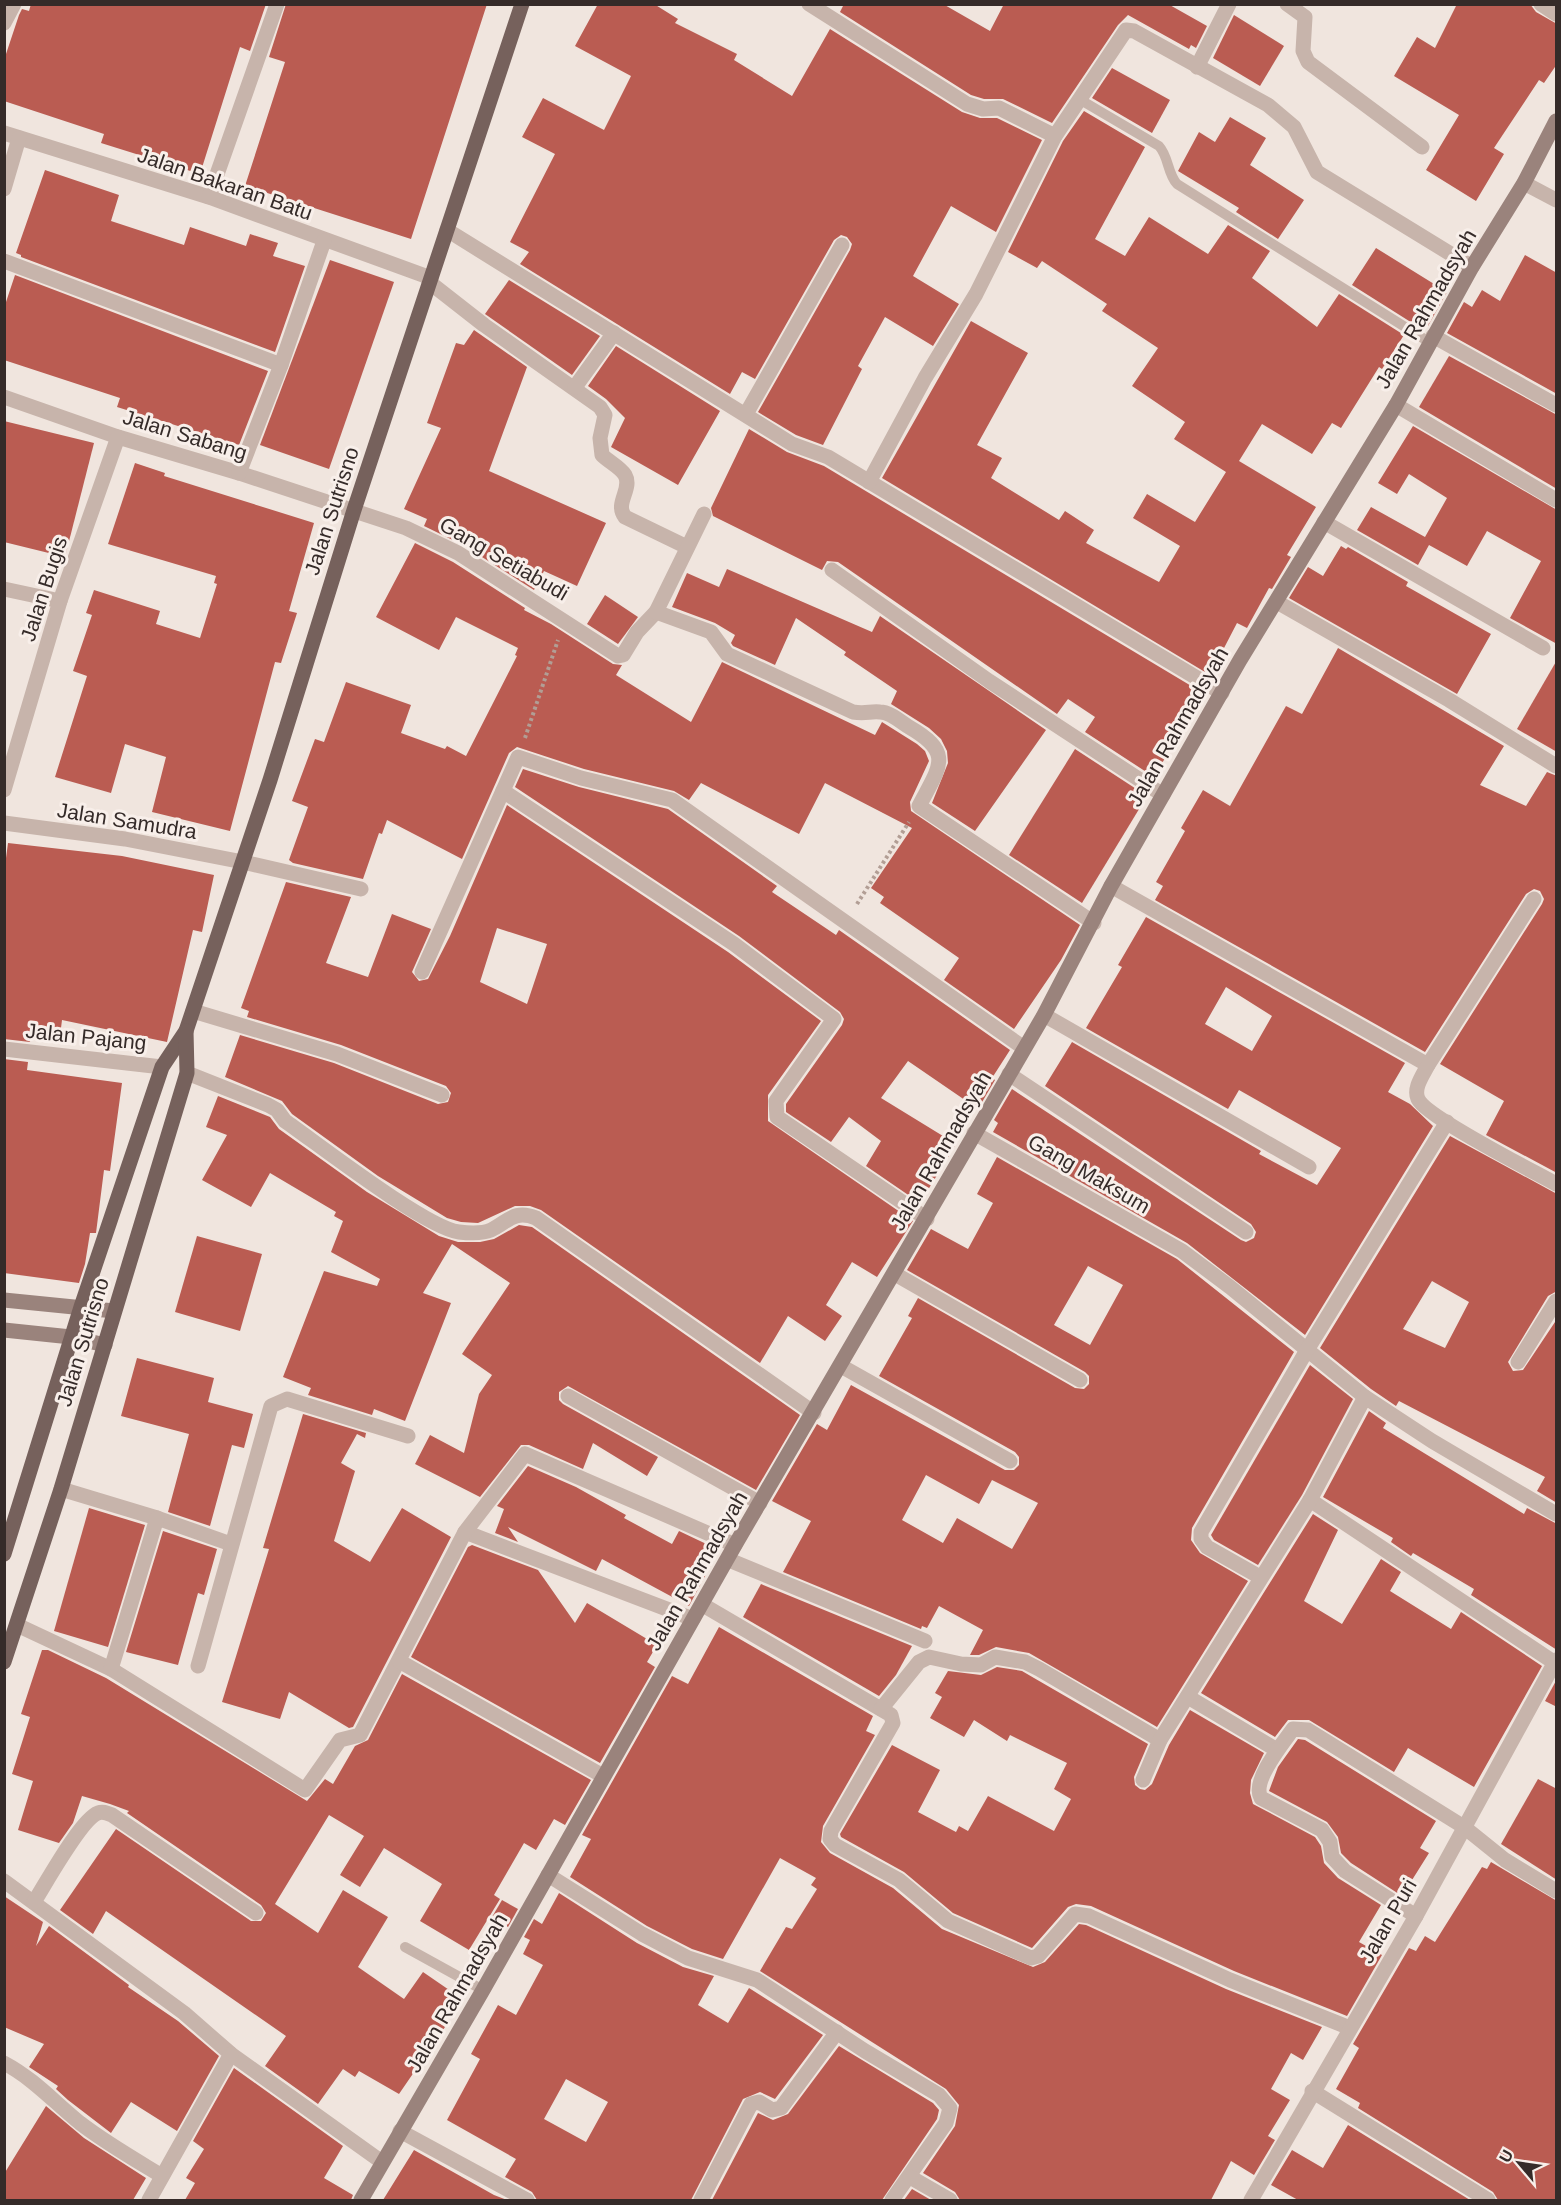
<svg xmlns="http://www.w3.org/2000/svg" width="1561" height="2205" font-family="Helvetica,sans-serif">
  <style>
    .building { fill: #ba5c52; fill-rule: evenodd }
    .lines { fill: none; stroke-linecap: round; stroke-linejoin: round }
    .path { stroke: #b29e95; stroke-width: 4; stroke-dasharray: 3 3; stroke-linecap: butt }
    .lane { stroke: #c7b4ab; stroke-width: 10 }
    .street { stroke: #c7b4ab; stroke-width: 15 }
    .secondary { stroke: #9a837c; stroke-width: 15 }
    .primary { stroke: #76615c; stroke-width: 15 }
    .labels { text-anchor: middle; stroke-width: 6; stroke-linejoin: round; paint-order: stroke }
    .street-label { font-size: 21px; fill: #352b29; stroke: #f8efea }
  </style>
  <rect width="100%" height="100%" fill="#f0e5de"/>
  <g class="building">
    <polygon points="31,4 266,4 250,51 240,47 200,174 101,143 104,134 4,101 4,60 19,15 22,9 29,11"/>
    <polygon points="286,4 487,4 411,239 245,186 285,62 269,57"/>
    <polygon points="598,4 654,4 678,19 675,23 737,54 734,60 792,96 830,29 962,112 980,118 997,118 1042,140 996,232 951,206 913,276 959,304 933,346 885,317 858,366 862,369 823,445 796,435 758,412 850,250 852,244 847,237 841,235 834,240 755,379 742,372 730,394 520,264 529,252 510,242 555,154 522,137 543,98 604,130 631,76 575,46"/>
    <polygon points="844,4 943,4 990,31 1004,4 1168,4 1207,26 1196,48 1191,45 1189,49 1128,15 1118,25 1052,123 1003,99 984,99 971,95 840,12"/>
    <polygon points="1457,4 1530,4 1536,12 1557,24 1557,64 1544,83 1539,80 1494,148 1504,154 1476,201 1426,170 1459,115 1394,76 1417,37 1435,48"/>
    <polygon points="1234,15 1284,46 1260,86 1213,58"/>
    <polygon points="1112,68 1170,100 1152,133 1092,98"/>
    <polygon points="1084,111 1145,147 1095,239 1125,256 1149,217 1208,254 1228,225 1270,251 1252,278 1317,327 1339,294 1404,335 1382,369 1379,367 1341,428 1332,423 1312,454 1262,424 1239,461 1316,507 1287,555 1291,557 1272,589 1269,588 1247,628 1237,623 1210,675 882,478 971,321 1028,353 977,445 1002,458 991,478 1059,520 1065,511 1094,530 1086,543 1159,582 1180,546 1133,518 1147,494 1195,522 1226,472 1174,439 1185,422 1132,386 1158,348 1102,311 1107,304 1042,261 1037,268 1008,252 1063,141"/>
    <polygon points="1230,117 1266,138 1250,165 1304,200 1278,239 1236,212 1239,208 1178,171 1199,132 1215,142"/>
    <polygon points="45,170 119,195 111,221 184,245 190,227 246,246 250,234 278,243 273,256 305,266 275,352 21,257 21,255 16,253"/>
    <polygon points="1376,248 1447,292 1428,326 1420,321 1417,326 1352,285"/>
    <polygon points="1525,255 1557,273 1557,394 1447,333 1464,302 1472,307 1482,290 1500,301"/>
    <polygon points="330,260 394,282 329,469 260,445"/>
    <polygon points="15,275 268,371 239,445 117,407 120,398 4,360 4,308"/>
    <polygon points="509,280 600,336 572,375 485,314"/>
    <polygon points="474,330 527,367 489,471 606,523 577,586 544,571 534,590 463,545 424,526 427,519 404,509 441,428 427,423 456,343 464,345"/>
    <polygon points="616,346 720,411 678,485 611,447 625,418 606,399 588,386"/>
    <polygon points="1449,356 1557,415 1557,489 1419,407"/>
    <polygon points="4,421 94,443 65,557 4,542"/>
    <polygon points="1413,426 1557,510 1557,644 1510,618 1541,561 1487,531 1467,566 1429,545 1418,565 1357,530 1371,507 1425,537 1447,498 1409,474 1397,494 1378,483"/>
    <polygon points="749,429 787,452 824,466 1203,693 1154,777 1085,732 1095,717 1068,699 1057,714 838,562 827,561 822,570 713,516 711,508"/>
    <polygon points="135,463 165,473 164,476 314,523 289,611 297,613 281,663 275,662 230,831 152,812 166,757 125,744 111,793 55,777 87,676 73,671 92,615 86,613 94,590 160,611 156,624 200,638 217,584 214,583 216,576 108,544"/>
    <polygon points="415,543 453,562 525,608 524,610 551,624 613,664 622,665 616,675 691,722 722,662 875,735 882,722 917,744 925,751 929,761 910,802 911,811 1080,925 1061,960 1014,1029 944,980 959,958 880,903 884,897 871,888 912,828 825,783 799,834 701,783 689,800 674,791 584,769 517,747 509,753 462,859 387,820 382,834 379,833 363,879 293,863 289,860 308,807 292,801 315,739 324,742 346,682 411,705 401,733 445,749 447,746 466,756 517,656 515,655 518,648 456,617 439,650 376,617"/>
    <polygon points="1341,546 1346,549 1348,547 1408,582 1406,586 1491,634 1457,694 1289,598 1308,567 1323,576"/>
    <polygon points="727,569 872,632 880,616 1046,730 975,831 932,803 948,763 947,751 941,739 929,728 891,704 897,691 844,655 846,652 796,618 775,665 733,646 731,643 735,635 715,623 672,607 687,573 719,587"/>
    <polygon points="605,595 638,617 618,644 587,624"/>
    <polygon points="1338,648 1504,746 1480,785 1526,806 1547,772 1557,776 1557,1173 1486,1135 1504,1101 1440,1064 1542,904 1544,899 1540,891 1534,889 1526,894 1425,1052 1155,900 1163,886 1156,882 1185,831 1181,828 1203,790 1230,806 1286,706 1302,714"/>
    <polygon points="1557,660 1557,752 1517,729"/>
    <polygon points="1075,749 1147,796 1082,903 1009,855"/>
    <polygon points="523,769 579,787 668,809 777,886 772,892 836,935 839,930 1010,1050 992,1078 995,1080 978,1109 908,1061 881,1098 956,1144 920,1203 866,1166 881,1141 849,1117 831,1142 786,1112 786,1104 842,1025 844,1019 840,1012 739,936 515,787"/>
    <path d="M507 805 728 952 821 1021 768 1095V1121L913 1221 877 1277 852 1262 826 1305 842 1316 825 1341 788 1316 760 1363 541 1210 530 1206H515L478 1223 461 1222 447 1218 378 1176 292 1114 282 1101 225 1077 240 1035 334 1063 438 1104 448 1102 451 1093 446 1086 341 1045 247 1017 249 1011 241 1008 286 882 351 897 326 963 368 977 392 914 431 929 412 972 419 981 428 979 450 936ZM497 928 547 944 527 1004 480 982Z"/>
    <polygon points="8,843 122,856 214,875 202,932 193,930 167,1042 62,1020 61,1028 33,1025 30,1042 4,1039 4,873"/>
    <path d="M1146 917 1405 1063 1388 1092 1410 1104 1433 1126 1305 1335 1187 1243 993 1132 998 1123 994 1120 1012 1089 1241 1240 1246 1242 1254 1238 1256 1232 1251 1224 1045 1086 1072 1042 1261 1151 1259 1154 1317 1185 1341 1148 1239 1090 1228 1109 1086 1028 1122 967 1118 965ZM1226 987 1272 1016 1252 1051 1205 1024Z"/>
    <polygon points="4,1059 28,1062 27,1070 122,1083 110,1171 104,1170 96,1233 90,1233 85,1264 79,1283 4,1273"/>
    <polygon points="218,1096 270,1117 279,1129 367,1192 439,1236 458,1242 480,1242 494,1239 519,1225 532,1227 800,1415 756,1490 568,1386 559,1392 559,1400 563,1404 658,1457 647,1476 593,1443 583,1469 529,1445 521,1445 480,1497 415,1464 430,1435 464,1453 479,1394 492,1375 462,1354 510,1283 452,1244 423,1293 451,1303 405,1421 374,1409 372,1415 308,1395 311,1388 283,1377 324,1271 377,1286 380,1279 331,1252 343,1221 334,1216 336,1212 270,1173 251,1207 202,1180 227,1135 206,1127"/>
    <path d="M1450 1136 1557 1194V1291L1548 1296 1508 1362 1513 1371 1523 1370 1557 1319V1503L1537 1491 1545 1477 1399 1401 1396 1406 1371 1389 1320 1348ZM1432 1281 1469 1302 1445 1348 1403 1329Z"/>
    <path d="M997 1157 1177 1259 1294 1352 1192 1528 1191 1540 1200 1553 1248 1581 1157 1727 1029 1653 996 1647 979 1655H970L983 1630 939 1606 927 1628 922 1626 921 1629 783 1572 811 1521 772 1501 817 1424 827 1430 851 1385 1005 1470H1014L1019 1465V1457L1015 1452 879 1376 912 1318 908 1316 918 1298 1075 1388 1084 1389 1089 1384V1376L1085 1372 907 1270 931 1229 968 1249 993 1203 977 1194ZM1088 1266 1123 1285 1090 1345 1054 1325ZM926 1475 979 1504 992 1480 1038 1503 1012 1549 957 1518 943 1543 902 1520Z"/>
    <polygon points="197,1236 262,1254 240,1331 175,1312"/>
    <polygon points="137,1358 214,1378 208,1402 253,1414 244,1448 232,1445 210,1526 168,1512 189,1434 121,1416"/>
    <polygon points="1310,1365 1353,1399 1302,1495 1258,1565 1214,1540 1211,1535"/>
    <polygon points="1369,1411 1386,1423 1383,1428 1524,1514 1527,1508 1557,1524 1557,1650 1471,1595 1474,1589 1413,1553 1411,1556 1391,1542 1393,1538 1323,1497"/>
    <polygon points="303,1414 366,1433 365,1438 357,1434 341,1463 355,1471 334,1541 370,1562 402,1508 451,1537 353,1727 349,1728 289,1692 280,1719 222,1702 269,1549 263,1548"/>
    <polygon points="528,1466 576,1487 626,1515 624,1518 672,1544 679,1531 719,1550 689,1606 602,1559 596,1571 508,1527 518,1542 495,1533 504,1509 497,1506"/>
    <polygon points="89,1508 145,1525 108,1647 54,1631"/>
    <polygon points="1313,1514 1338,1530 1304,1601 1342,1624 1381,1559 1401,1572 1390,1591 1451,1629 1461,1612 1542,1666 1474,1787 1408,1748 1394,1772 1309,1720 1288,1720 1275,1737 1201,1693"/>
    <polygon points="163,1531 217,1549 204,1595 198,1593 178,1665 126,1652"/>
    <polygon points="472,1545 538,1570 575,1623 587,1603 657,1645 647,1662 655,1667 600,1763 411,1657 468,1547"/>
    <polygon points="761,1584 912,1646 896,1675 879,1696 743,1617"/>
    <polygon points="719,1627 873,1716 866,1731 875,1735 823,1826 821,1842 830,1853 893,1888 942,1929 1033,1967 1045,1962 1079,1924 1086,1925 1226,1989 1322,2027 1303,2060 1291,2053 1271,2089 1290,2100 1268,2136 1275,2140 1254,2175 1231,2161 1211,2200 960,2200 955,2192 923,2173 955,2126 959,2105 946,2089 760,1971 786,1927 792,1929 817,1889 811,1885 816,1878 780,1858 723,1959 692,1949 647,1926 570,1877 591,1839 582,1835 672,1676 688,1684"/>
    <polygon points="42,1650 48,1650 106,1678 307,1801 325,1779 333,1784 355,1746 368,1740 402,1674 591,1780 565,1825 554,1819 536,1850 524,1843 494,1895 500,1899 469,1950 420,1921 442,1884 384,1848 360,1887 340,1875 364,1836 329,1815 275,1904 318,1933 343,1890 388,1917 358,1967 404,1999 423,1972 455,1994 436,2021 445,2027 399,2094 359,2071 355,2077 343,2069 318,2104 265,2066 286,2036 106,1911 93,1934 60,1910 116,1829 251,1921 261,1921 266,1913 261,1905 127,1813 129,1811 110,1804 82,1796 73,1823 59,1843 18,1830 33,1781 12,1774 30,1717 21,1714"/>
    <polygon points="997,1667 1022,1671 1034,1678 1148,1744 1134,1777 1135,1785 1140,1789 1145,1790 1152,1784 1169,1745 1190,1710 1264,1753 1251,1780 1250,1793 1253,1804 1315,1837 1321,1846 1324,1863 1338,1878 1381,1905 1359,1942 1382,1955 1347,2016 1234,1971 1091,1906 1076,1904 1068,1907 1032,1948 953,1913 904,1872 841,1837 840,1834 892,1745 940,1770 918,1812 956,1832 959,1826 968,1831 988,1796 1054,1831 1071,1799 1054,1789 1067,1763 1010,1735 1007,1741 974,1720 964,1737 930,1718 942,1697 935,1693 948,1671 981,1675"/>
    <polygon points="1557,1679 1557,1707 1545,1701"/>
    <polygon points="1298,1739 1305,1740 1436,1821 1420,1848 1429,1853 1402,1896 1351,1863 1341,1853 1338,1837 1327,1822 1269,1791 1278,1767"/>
    <polygon points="1538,1779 1557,1789 1557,1880 1501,1844"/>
    <polygon points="1491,1862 1557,1901 1557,2200 1498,2200 1493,2192 1358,2108 1360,2103 1336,2089 1359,2048 1353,2044 1409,1948 1416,1951 1425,1936 1435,1942 1482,1867 1487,1869"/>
    <path d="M559 1893 637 1943 683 1967 714 1976 698 2005 728 2023 749 1988 823 2035 775 2099 760 2092 743 2099 691 2200H537L532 2192 505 2177 516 2159 447 2120 480 2059 471 2054 498 2005 516 2015 543 1965 523 1954 530 1940 524 1937 534 1919 542 1924ZM566 2079 608 2102 586 2142 544 2119Z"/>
    <polygon points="4,1896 43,1922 36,1946 49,1926 129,1985 128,1987 178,2021 219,2056 177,2131 131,2102 111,2133 68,2100 56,2089 58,2086 29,2067 44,2044 4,2027"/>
    <polygon points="502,1900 518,1909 508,1927 492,1917"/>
    <polygon points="839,2046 933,2103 939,2110 937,2119 882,2200 712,2200 758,2113 773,2120 788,2114"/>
    <polygon points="234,2068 343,2146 324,2178 353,2195 351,2200 185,2200 195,2183 186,2178 204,2149 193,2141"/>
    <polygon points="46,2106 84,2138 146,2178 133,2200 4,2200 4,2174"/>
    <polygon points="1348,2125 1470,2200 1298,2200 1271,2185 1292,2150 1323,2168"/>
    <polygon points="414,2150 494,2195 507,2200 383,2200"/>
    <polygon points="912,2189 931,2200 904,2200"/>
  </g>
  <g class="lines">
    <g class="path">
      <polyline points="525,738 558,640"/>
      <polyline points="857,904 909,822"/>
    </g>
    <g class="lane">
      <path d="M1079 99 1159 146C1169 157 1167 173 1177 184L1429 342"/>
      <polyline points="405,1947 483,1990"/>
    </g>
    <g class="street">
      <polyline points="809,4 967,104 983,109 999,108 1055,136"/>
      <polyline points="1287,4 1305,17 1303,51 1308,62 1422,147"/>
      <polyline points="1541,4 1556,14"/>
      <polyline points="4,23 14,4"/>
      <polyline points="1197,67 1229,4"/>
      <polyline points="4,133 209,197 431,278"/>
      <polyline points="1524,183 1556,200"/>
      <polyline points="4,189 19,138"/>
      <polyline points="209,197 277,4"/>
      <polyline points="447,230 792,444 828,457 1222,693"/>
      <polyline points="4,261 281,365"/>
      <path d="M429 282 484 325 600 407 605 415 600 438 602 455C609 462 620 467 625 475 633 489 614 503 625 517L687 547"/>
      <polyline points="1433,336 1556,405"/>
      <polyline points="575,387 614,333"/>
      <polyline points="4,397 118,437 239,473 406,528 458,553 618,656 623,655 637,632 656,612"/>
      <polyline points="1396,405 1556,500"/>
      <polyline points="746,414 842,245"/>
      <polyline points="239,473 281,365 324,241"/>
      <polyline points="869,482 925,378 976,294 1055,136 1126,30 1134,31 1268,105 1294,127 1317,172 1472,267"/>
      <path d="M704 514 656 612 711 632 727 654 853 712C866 714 870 711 880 712 890 712 901 722 909 727 954 753 940 766 919 806L1094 923"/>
      <polyline points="1324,522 1543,648"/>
      <polyline points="832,570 989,681 1163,795"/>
      <polyline points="4,589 60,601"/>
      <polyline points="1277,602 1449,700 1556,766"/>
      <polyline points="4,790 60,601 118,437"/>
      <polyline points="503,791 734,944 834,1019 776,1101 777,1117 927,1219"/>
      <polyline points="4,823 125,839 243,862 361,889"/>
      <polyline points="1111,886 1428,1065"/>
      <path d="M1534 899 1428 1065C1423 1075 1413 1088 1418 1099 1426 1117 1533 1171 1556 1184"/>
      <polyline points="422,972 518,757 581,778 672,800 1024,1048"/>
      <polyline points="193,1011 337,1054 442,1095"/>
      <polyline points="1044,1015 1309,1167"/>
      <polyline points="4,1049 162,1067"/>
      <path d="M187 1073 268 1105 277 1110 285 1121C318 1144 426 1228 459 1232 468 1233 482 1234 491 1230 508 1222 514 1209 536 1218L814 1413"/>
      <polyline points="1009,1074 1246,1232"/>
      <polyline points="974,1133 1182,1251 1230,1287 1365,1397"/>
      <polyline points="895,1274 1080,1380"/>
      <polyline points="1518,1362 1556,1301"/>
      <polyline points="841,1366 1010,1461"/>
      <polyline points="568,1396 760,1503"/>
      <polyline points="61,1489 157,1518 231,1544"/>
      <polyline points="1310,1500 1555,1663"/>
      <polyline points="465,1532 693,1619"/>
      <polyline points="729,1560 925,1641"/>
      <polyline points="1260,1577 1207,1547 1201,1539 1201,1532 1307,1350 1447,1122"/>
      <polyline points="703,1605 891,1715 893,1723 831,1831 830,1839 835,1845 899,1880 948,1921 1031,1958 1038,1956 1075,1914 1089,1916 1230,1980 1350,2028"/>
      <polyline points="17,1625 111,1669 305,1790 340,1740 360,1735 465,1532 525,1454 735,1545"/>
      <polyline points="399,1661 603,1776"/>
      <polyline points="198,1666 271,1406 287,1399 408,1436"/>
      <polyline points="111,1669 157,1518"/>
      <polyline points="1188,1697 1277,1750"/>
      <polyline points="881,1709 919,1662 929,1657 961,1664 981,1665 995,1657 1025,1662 1039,1669 1160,1740"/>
      <polyline points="1143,1780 1160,1740 1310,1500 1365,1397 1432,1441 1556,1514"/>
      <polyline points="548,1875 642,1934 688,1958 757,1980 865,2051 939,2095 950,2108 946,2123 892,2200"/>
      <polyline points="4,1881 184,2013 231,2054 382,2162"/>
      <path d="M34 1902C45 1885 81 1819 98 1813 103 1811 107 1813 112 1815L256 1913"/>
      <path d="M1416 1916 1345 1871 1332 1857 1330 1842 1322 1830 1261 1798C1251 1781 1283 1743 1293 1729L1308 1730 1464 1827 1505 1860 1556 1891"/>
      <path d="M4 2063C34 2079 54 2102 80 2123 106 2143 134 2159 162 2176"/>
      <polyline points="1312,2091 1488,2200"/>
      <polyline points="400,2131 527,2200"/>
      <polyline points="910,2177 950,2200"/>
      <polyline points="149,2200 231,2054"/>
      <polyline points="701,2200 751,2104 759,2102 772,2110 781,2108 837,2032"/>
      <polyline points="1251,2200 1416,1916 1556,1660"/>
    </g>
    <g class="secondary">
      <polyline points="4,1300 114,1311"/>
      <polyline points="4,1330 71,1337 105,1345"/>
      <polyline points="361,2200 483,1990 735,1545 1044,1015 1111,886 1240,660 1396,405 1472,267 1524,183 1556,121"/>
    </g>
    <g class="primary">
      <polyline points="4,1554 81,1307 162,1067 186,1031 270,780 354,510 522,4"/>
      <polyline points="4,1662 61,1489 187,1073 186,1031"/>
    </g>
  </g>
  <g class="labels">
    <g class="street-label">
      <text transform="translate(225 184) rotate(19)" y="7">Jalan Bakaran Batu</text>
      <text transform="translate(1426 309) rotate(-60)" y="7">Jalan Rahmadsyah</text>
      <text transform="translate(185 435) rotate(17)" y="7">Jalan Sabang</text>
      <text transform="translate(332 511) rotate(-72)" y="7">Jalan Sutrisno</text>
      <text transform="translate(504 559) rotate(30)" y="7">Gang Setiabudi</text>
      <text transform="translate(44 589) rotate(-72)" y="7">Jalan Bugis</text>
      <text transform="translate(1178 727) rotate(-60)" y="7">Jalan Rahmadsyah</text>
      <text transform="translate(127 821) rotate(9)" y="7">Jalan Samudra</text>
      <text transform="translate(86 1037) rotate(6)" y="7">Jalan Pajang</text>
      <text transform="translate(941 1151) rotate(-60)" y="7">Jalan Rahmadsyah</text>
      <text transform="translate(1089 1174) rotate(30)" y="7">Gang Maksum</text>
      <text transform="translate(83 1342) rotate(-73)" y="7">Jalan Sutrisno</text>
      <text transform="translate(697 1571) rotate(-60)" y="7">Jalan Rahmadsyah</text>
      <text transform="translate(1388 1921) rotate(-60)" y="7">Jalan Puri</text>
      <text transform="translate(457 1993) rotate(-60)" y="7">Jalan Rahmadsyah</text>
    </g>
  </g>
  <rect width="1561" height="2205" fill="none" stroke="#352b29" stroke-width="12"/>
  <g transform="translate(1519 2163) rotate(299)" stroke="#f8efea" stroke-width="4.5" paint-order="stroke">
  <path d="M0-4.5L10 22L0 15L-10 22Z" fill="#352b29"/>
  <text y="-9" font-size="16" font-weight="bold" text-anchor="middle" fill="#352b29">U</text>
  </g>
</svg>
